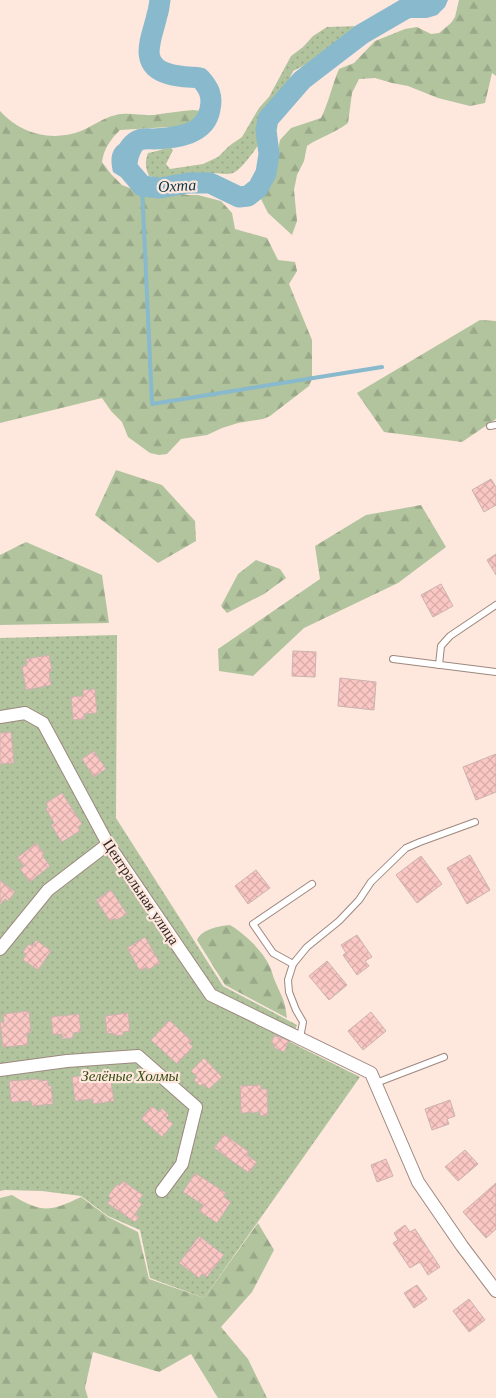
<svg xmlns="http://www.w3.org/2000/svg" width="496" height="1398" font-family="'Libre Baskerville',serif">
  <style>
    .grass { fill: url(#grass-dots) }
    .forest { fill: url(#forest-firs) }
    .water { fill: #88b9cc }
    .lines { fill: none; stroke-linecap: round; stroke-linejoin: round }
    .stream { stroke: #88b9cc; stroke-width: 4 }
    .river { stroke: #88b9cc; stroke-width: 21 }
    .building { fill: url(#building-cross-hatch); stroke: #ccb3b1 }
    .lane-casing { stroke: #9d887f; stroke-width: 8 }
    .street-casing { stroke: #9d887f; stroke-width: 14 }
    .lane { stroke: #fff; stroke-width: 6 }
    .street { stroke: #fff; stroke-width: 12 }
    .labels { text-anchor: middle; stroke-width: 4.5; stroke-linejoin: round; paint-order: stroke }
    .street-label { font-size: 15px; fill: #2f2623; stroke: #fee7dd }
    .park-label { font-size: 15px; font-style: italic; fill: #334c11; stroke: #fee7dd }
    .water-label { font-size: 16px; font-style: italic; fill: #0a3846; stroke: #fee7dd }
  </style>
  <defs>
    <pattern id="grass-dots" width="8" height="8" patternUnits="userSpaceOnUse" patternTransform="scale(1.25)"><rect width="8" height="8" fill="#b1c49e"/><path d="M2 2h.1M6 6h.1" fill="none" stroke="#99a888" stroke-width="1.8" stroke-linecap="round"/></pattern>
    <pattern id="forest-firs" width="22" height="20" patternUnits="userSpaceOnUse" patternTransform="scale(1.25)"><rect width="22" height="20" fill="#b1c49e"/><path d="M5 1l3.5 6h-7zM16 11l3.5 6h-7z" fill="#99a888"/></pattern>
    <pattern id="building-cross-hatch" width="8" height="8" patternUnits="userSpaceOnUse" patternTransform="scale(1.25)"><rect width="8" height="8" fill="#fac7c4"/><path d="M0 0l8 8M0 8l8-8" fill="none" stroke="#d7aba8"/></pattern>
  </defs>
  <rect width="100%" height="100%" fill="#fee7dd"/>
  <g class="grass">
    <path d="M360 26C339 43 318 60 293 71L286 86 263 123C264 129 265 133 262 138 258 147 241 170 233 173 227 175 220 173 214 173 192 175 171 181 149 176 145 167 145 162 148 153 156 152 163 148 171 148L173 150 166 164 170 169 203 164 218 157 229 146 242 137 259 108 269 97 291 56 303 47 313 36 327 27Z"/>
    <polygon points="117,635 116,818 223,986 297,1025 290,1042 360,1077 204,1298 150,1278 140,1230 108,1216 81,1196 42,1191 5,1190 0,1191 0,638"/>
  </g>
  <g class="forest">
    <path d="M459 0H496V76L492 73 485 103 470 106 438 98 408 86 392 83 375 78 359 79 352 93 348 123C335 133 320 137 307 146L304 161 297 175 294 190 297 221 292 235 268 213 261 199 271 185 280 140 291 128 321 118C329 102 332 85 339 69L354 63 375 41 405 29 417 27 431 34 439 33 451 23 455 17Z"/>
    <path d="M193 110 201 111 205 118C194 128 183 133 169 127L120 130C111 139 104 148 102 162L111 174 122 185 143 193 167 191 188 195H198L221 201 232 213 235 229 267 238 278 260 295 262 297 271 289 284 312 340V379L309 386 270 416 263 419 238 423 222 428 207 435 181 439 167 454 159 455 150 453 128 437 122 422 111 411 102 398 0 423V111C21 134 51 142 81 131 93 126 103 118 116 115 129 112 141 116 154 115 167 113 180 111 193 110Z"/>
    <polygon points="480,320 496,321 496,419 462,442 384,432 357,393"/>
    <polygon points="116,470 162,485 195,521 196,541 158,563 95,515"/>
    <polygon points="421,505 446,547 398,583 304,628 253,676 219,671 218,649 320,579 315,546 366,515"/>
    <polygon points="26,542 102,575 109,623 0,625 0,555"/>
    <polygon points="256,560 280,569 286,578 264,594 227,613 221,606 238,574"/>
    <path d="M230 925C245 934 263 951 270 967 272 971 273 977 275 981 282 998 285 999 287 1018L225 985 197 940C202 929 219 926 230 925Z"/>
    <path d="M12 1195C41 1213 50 1212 81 1197L108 1217 138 1232 149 1279 204 1298 258 1223 274 1250 252 1292 221 1327 248 1359 267 1398H218L191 1354 159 1372 93 1352 85 1388 88 1398H0V1198Z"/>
  </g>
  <g class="water">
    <polygon points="411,0 448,0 445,7 437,15 427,18 406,18 385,21 389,14"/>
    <path d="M136 137 157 139C143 145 138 154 137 169L150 188C137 187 124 179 113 172 108 149 116 143 136 137Z"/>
  </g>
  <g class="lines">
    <polyline class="stream" points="142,186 152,404 382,367"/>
    <path class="river" d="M160 0C159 5 159 10 157 15 153 36 136 65 169 74 178 77 190 77 200 78 209 88 213 96 210 109 206 135 176 138 154 139 150 139 144 138 139 140 132 143 127 150 125 157 123 168 137 178 142 186L160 188 188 183H210L239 197 248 196 258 188 266 173 269 154 266 130 268 119 302 80 362 34 405 9 426 0"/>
  </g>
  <g class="building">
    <polygon points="491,479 496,487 496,505 484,512 472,490"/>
    <polygon points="496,554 496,575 487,560"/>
    <polygon points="441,584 453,606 433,617 421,595"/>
    <polygon points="293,651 316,652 315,677 292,676"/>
    <polygon points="49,655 52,671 49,672 51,685 26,690 22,666 27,665 26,659"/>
    <polygon points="340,678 376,682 374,710 338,706"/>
    <polygon points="95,689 97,713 84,714 85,719 73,720 71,697 83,696 83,690"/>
    <polygon points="11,732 14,763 0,764 0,733"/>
    <polygon points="94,751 106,769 94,777 82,759"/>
    <polygon points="496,754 496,792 476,800 463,767"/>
    <polygon points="62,793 82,824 78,827 80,831 62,842 51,825 54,823 46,809 48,807 46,803"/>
    <polygon points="36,843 44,853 42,855 50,866 30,882 20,869 24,866 17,858"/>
    <polygon points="470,855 490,890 467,904 447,868"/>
    <polygon points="421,856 442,884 417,903 396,875"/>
    <polygon points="256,870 270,888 248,904 235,886"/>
    <polygon points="0,880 15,892 8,901 5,899 0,905"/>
    <polygon points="111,890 127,914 117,920 115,918 110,921 96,900"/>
    <polygon points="357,935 372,957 365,961 369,966 357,975 343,955 346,953 341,945"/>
    <polygon points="145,937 160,963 148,970 146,967 140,971 127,948"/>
    <polygon points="36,940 51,951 38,970 23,960 26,954 23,952 29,944 32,946"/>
    <polygon points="327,961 347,985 329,1000 309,976"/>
    <polygon points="29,1011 31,1033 27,1033 28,1045 3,1047 0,1022 4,1022 3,1014"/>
    <polygon points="371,1012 386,1031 363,1050 348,1031"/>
    <polygon points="128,1013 130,1031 123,1032 123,1035 114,1036 114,1033 107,1034 105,1016"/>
    <polygon points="79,1014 81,1032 73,1033 73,1038 62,1039 62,1034 53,1035 51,1017"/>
    <polygon points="169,1020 192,1041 189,1043 193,1047 177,1064 151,1040"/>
    <polygon points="275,1035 289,1041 284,1052 274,1048 275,1045 271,1043"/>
    <polygon points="204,1058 222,1077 209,1089 203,1084 200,1086 194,1080 197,1077 191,1071"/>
    <polygon points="102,1073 102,1076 110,1075 114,1101 93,1104 93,1099 75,1101 72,1077"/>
    <polygon points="39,1079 39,1081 48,1080 48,1086 51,1085 53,1104 32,1106 31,1101 11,1102 9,1081"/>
    <polygon points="261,1085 261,1089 267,1089 268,1115 260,1116 260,1112 241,1113 240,1086"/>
    <polygon points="450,1100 455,1116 447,1119 449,1124 432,1130 425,1109"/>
    <polygon points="152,1106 159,1112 162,1108 169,1115 166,1118 173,1124 162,1137 141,1118"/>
    <polygon points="224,1134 249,1152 247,1155 257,1162 249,1173 214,1148"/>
    <polygon points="465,1150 478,1164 458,1181 445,1167"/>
    <polygon points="386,1159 393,1176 377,1182 371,1165"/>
    <polygon points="195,1173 226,1193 224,1197 231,1202 217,1223 199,1211 203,1205 183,1192"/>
    <polygon points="123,1181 143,1195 138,1201 142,1204 135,1214 139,1217 135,1222 107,1203 111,1198 108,1196 117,1184 119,1186"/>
    <polygon points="496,1183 496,1229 486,1238 463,1212"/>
    <polygon points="405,1225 410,1232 415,1229 440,1267 428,1275 420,1262 410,1268 393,1243 398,1240 394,1233"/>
    <polygon points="199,1236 224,1255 207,1277 202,1274 199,1278 179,1263"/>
    <polygon points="417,1285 427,1299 414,1308 404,1293"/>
    <polygon points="469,1299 485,1320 469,1332 453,1311"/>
  </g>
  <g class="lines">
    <defs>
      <g id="lane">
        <polyline points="490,426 496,425"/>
        <polyline points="393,659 496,672"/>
        <polyline points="439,665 441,646 450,636 496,605"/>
        <polyline points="293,964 273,953 253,924 312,884"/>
        <polyline points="300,1038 303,1022 296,1010 289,992 288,980 293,964 307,947 339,921 359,900 371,882 406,848 420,842 475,822"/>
        <polyline points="376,1083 444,1057"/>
      </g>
      <g id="street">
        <polyline points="0,717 25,713 43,723 108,844 211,995 371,1073 418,1182 462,1246 496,1291"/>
        <polyline points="0,949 48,890 108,844"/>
        <polyline points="0,1070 67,1061 138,1056 196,1107 182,1164 162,1191"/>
      </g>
    </defs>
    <use href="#lane" class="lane-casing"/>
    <use href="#street" class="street-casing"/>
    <use href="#lane" class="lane"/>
    <use href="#street" class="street"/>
  </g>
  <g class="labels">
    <g class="street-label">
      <text transform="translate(141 892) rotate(56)" y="5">Центральная улица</text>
    </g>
    <g class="park-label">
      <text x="130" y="1081">Зелёные Холмы</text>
    </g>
    <g class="water-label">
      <text transform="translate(177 185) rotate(-3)" y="6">Охта</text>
    </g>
  </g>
</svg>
